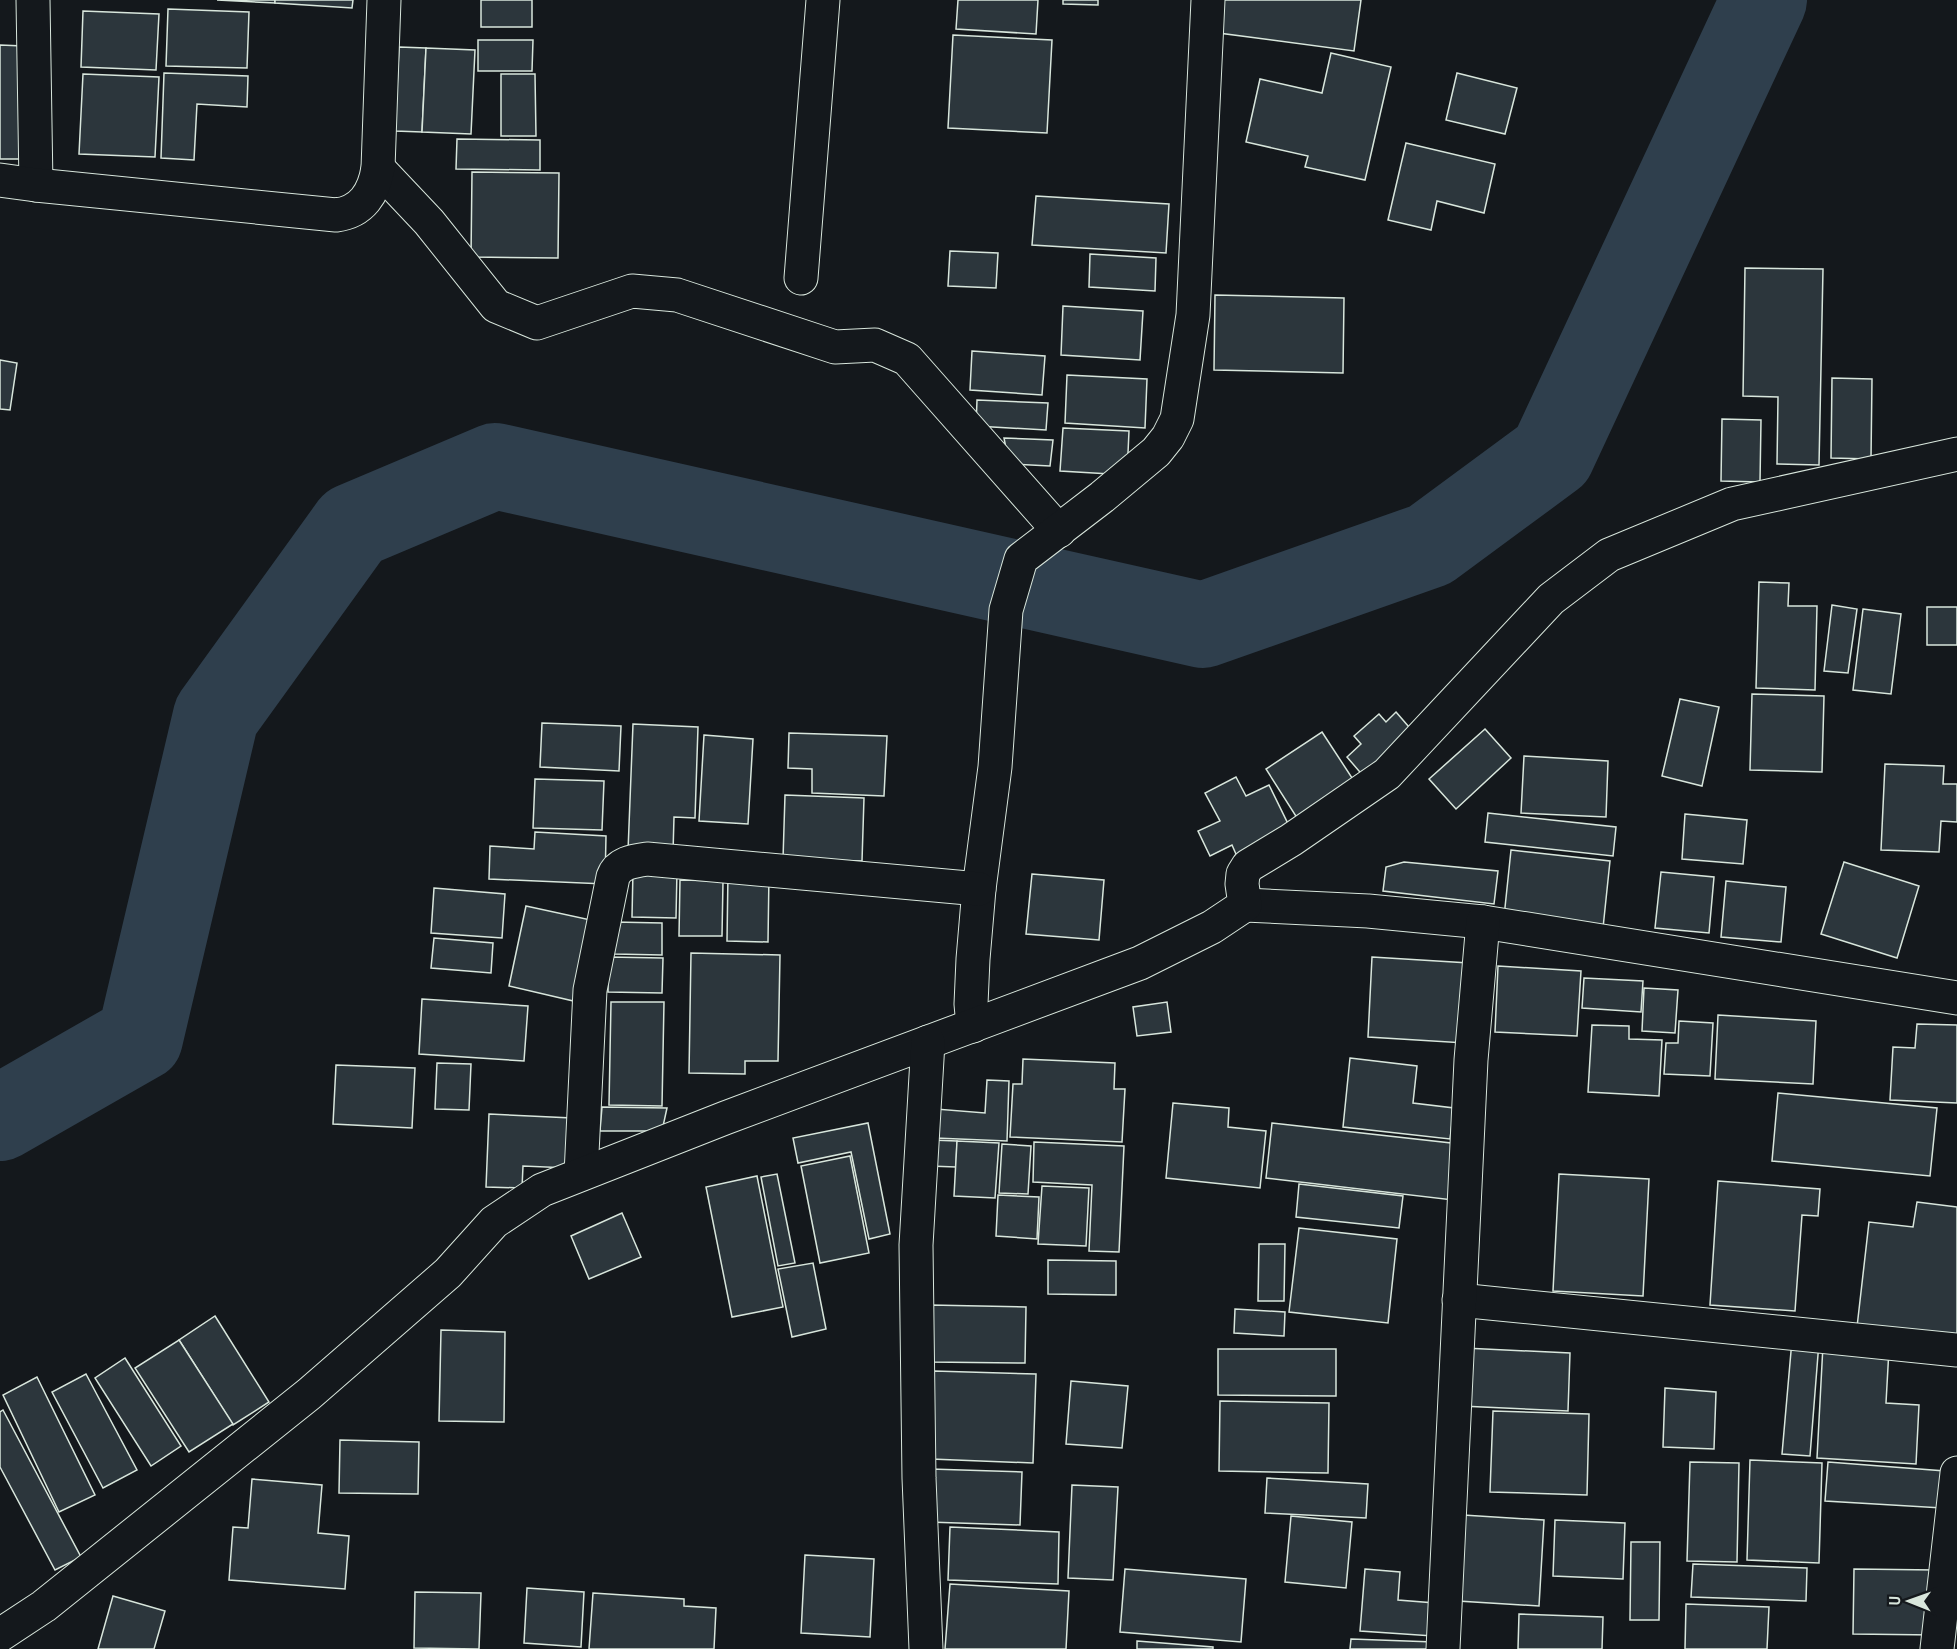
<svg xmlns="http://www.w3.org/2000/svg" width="1957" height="1649" font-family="'Archivo Narrow',sans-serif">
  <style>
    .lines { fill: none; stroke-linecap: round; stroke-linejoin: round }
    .river { stroke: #2f3f4d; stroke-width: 86 }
    .building { fill: #2c363c; stroke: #d8e6dc; stroke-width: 1.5 }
    .street-casing { stroke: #d8e6dc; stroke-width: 35 }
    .street { stroke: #14181c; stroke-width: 33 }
  </style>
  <rect width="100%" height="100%" fill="#14181c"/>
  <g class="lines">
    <polyline class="river" points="0,1118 140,1038 216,716 353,526 495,466 1203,625 1430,545 1552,455 1764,0"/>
  </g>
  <g class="building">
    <polygon points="217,0 275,0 275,3"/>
    <polygon points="275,0 353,0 352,8 275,3"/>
    <rect x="481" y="0" width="51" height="27"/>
    <polygon points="958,0 1038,0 1036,34 956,29"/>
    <polygon points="1063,0 1098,0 1098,5 1063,4"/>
    <polygon points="1216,0 1361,0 1354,51 1211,32"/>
    <polygon points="168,9 249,12 247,68 166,66"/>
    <polygon points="83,11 159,14 156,70 81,67"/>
    <polygon points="953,35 1052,40 1047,133 948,128"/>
    <polygon points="478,40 533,40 532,71 478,71"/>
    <polygon points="0,45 23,46 20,159 0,159"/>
    <polygon points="399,47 426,48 422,132 395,131"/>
    <polygon points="426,48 475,50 471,134 422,132"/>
    <polygon points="1331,53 1391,67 1365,180 1305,167 1308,156 1246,142 1260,79 1322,93"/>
    <polygon points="164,73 248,76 247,107 197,104 194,160 161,158"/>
    <polygon points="1457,73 1517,88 1505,134 1446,120"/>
    <polygon points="83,74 159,77 155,157 79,154"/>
    <polygon points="501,74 535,74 536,136 501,136"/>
    <polygon points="457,139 540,140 540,170 456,169"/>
    <polygon points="1406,143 1495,164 1484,213 1437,201 1431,230 1388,220"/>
    <polygon points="472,172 559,173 558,258 471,257"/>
    <polygon points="1036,196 1169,204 1166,253 1032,245"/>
    <polygon points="950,251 998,253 996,288 948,286"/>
    <polygon points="1090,254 1156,258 1155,291 1089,287"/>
    <polygon points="1745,268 1823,269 1819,465 1777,464 1778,397 1743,396"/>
    <polygon points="1215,295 1344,298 1343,373 1214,370"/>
    <polygon points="1063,306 1143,311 1140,360 1061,355"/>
    <polygon points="972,351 1045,356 1042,395 970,390"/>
    <polygon points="0,360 17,363 10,410 0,409"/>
    <polygon points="1067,375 1147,379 1145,428 1065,423"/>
    <polygon points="1832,378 1872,379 1871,459 1831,458"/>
    <polygon points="977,400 1048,403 1046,430 976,426"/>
    <polygon points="1722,419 1761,420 1760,482 1721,481"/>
    <polygon points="1063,428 1129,431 1127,475 1060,471"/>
    <polygon points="1004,438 1053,440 1050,466 1009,464"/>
    <polygon points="1759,582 1789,583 1788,606 1817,606 1815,690 1756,688"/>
    <polygon points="1832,605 1857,609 1848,673 1824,671"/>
    <rect x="1927" y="607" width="30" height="38"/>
    <polygon points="1863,609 1901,614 1891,694 1853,690"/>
    <polygon points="1752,694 1824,696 1822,772 1750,770"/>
    <polygon points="1680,699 1719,707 1702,786 1662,776"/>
    <polygon points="1396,712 1415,734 1365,778 1347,757 1361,744 1354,736 1379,714 1386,722"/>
    <polygon points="542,723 621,726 619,771 540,767"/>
    <polygon points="633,724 698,727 695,818 674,817 673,853 628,851"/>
    <polygon points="1485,729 1511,758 1456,809 1429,779"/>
    <polygon points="1322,732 1356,784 1299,821 1266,769"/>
    <polygon points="789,733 887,736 884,796 812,793 812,769 788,768"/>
    <polygon points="704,735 753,739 748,824 699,821"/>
    <polygon points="1524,756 1608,761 1606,817 1521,813"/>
    <polygon points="1885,764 1944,766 1943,784 1957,784 1957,822 1941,821 1939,852 1881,850"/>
    <polygon points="1236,777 1246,796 1269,785 1293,834 1239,861 1232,845 1210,856 1198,831 1220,821 1205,793"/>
    <polygon points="535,779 604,781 602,830 533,828"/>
    <polygon points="785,795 864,798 862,861 783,859"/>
    <polygon points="1488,813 1616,827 1613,856 1485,842"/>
    <polygon points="1685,814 1747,820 1743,864 1682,859"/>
    <polygon points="535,832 606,836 605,884 489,879 490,846 534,849"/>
    <polygon points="1511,850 1610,861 1603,928 1504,917"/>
    <polygon points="1404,862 1498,871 1494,904 1383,891 1386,867"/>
    <polygon points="1844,862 1919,886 1897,958 1821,934"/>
    <polygon points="633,870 677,871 676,918 632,917"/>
    <polygon points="1661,872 1714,877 1709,933 1655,928"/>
    <polygon points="728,873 769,874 768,942 727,941"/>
    <polygon points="1032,874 1104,880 1099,940 1026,934"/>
    <polygon points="680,880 723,881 722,936 679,936"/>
    <polygon points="1726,881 1786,887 1781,942 1721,937"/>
    <polygon points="434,888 505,894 502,938 431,933"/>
    <polygon points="526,906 600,922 582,1003 509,986"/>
    <polygon points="614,922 662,923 662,955 614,954"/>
    <polygon points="434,938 493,943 491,973 431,968"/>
    <polygon points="691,953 780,955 778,1061 745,1061 745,1074 689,1073"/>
    <polygon points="608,957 663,958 662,993 608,992"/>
    <polygon points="1372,957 1469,963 1465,1043 1368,1037"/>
    <polygon points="1498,966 1581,971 1577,1036 1495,1032"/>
    <polygon points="1584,978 1643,981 1641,1012 1582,1008"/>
    <polygon points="1644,988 1678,990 1675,1033 1642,1031"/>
    <polygon points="422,999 528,1006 524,1061 419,1054"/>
    <polygon points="611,1002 664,1002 662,1106 609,1105"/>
    <polygon points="1167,1002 1171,1032 1137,1036 1133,1007"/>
    <polygon points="1718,1015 1816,1021 1813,1084 1715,1079"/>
    <polygon points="1679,1021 1713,1023 1710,1076 1664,1074 1666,1043 1678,1043"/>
    <polygon points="1917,1024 1957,1025 1957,1103 1890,1100 1893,1047 1915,1048"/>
    <polygon points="1592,1025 1629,1026 1629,1039 1662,1040 1659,1096 1588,1092"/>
    <polygon points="1350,1058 1417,1066 1413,1103 1454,1108 1450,1139 1343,1127"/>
    <polygon points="1023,1059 1115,1063 1114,1089 1125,1089 1122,1142 1010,1137 1013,1084 1022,1084"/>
    <polygon points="437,1063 471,1064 469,1110 435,1109"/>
    <polygon points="336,1065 415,1068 412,1128 333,1124"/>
    <polygon points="987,1080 1009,1081 1007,1141 935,1138 936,1109 985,1113"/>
    <polygon points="1778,1093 1937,1108 1930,1176 1772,1161"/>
    <polygon points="1173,1103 1229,1108 1228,1127 1266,1131 1260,1188 1166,1178"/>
    <polygon points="602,1107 667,1108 662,1131 600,1131"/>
    <polygon points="489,1114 572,1118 569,1168 523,1166 522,1188 486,1187"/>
    <polygon points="868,1123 890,1234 869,1239 851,1152 798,1163 793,1138"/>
    <polygon points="1272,1123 1460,1144 1453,1200 1266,1178"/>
    <polygon points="931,1140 957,1141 956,1167 929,1166"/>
    <polygon points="957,1141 999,1143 995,1198 954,1196"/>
    <polygon points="1034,1142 1124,1146 1119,1252 1089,1251 1092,1185 1033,1182"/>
    <polygon points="1002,1144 1031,1146 1028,1194 999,1193"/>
    <polygon points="850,1156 869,1253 820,1263 801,1166"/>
    <polygon points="777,1174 795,1263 778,1266 761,1177"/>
    <polygon points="1559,1174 1649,1179 1643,1296 1553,1291"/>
    <polygon points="757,1176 783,1307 732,1317 706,1187"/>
    <polygon points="1718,1181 1820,1189 1818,1216 1802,1215 1795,1311 1710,1305"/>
    <polygon points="1299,1184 1403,1196 1399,1228 1296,1217"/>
    <polygon points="1042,1186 1089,1188 1086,1246 1038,1244"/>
    <polygon points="998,1195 1039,1197 1037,1239 996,1236"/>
    <polygon points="1917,1202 1957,1207 1957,1339 1857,1327 1869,1222 1913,1227"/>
    <polygon points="622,1213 641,1257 589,1279 571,1236"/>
    <polygon points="1299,1228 1397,1239 1388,1323 1289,1312"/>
    <polygon points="1259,1244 1285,1244 1284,1301 1258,1301"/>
    <polygon points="1048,1260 1116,1261 1116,1295 1048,1294"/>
    <polygon points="813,1263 826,1329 792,1337 778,1269"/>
    <polygon points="930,1305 1026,1307 1025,1363 929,1362"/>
    <polygon points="1235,1309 1285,1312 1284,1336 1234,1333"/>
    <polygon points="215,1316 269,1402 233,1425 179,1340"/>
    <polygon points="441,1330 505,1332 504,1422 439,1421"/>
    <polygon points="179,1340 233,1424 189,1452 135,1368"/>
    <polygon points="1792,1340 1819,1342 1810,1456 1782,1454"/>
    <polygon points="1823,1345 1889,1349 1886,1403 1919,1405 1916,1464 1817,1458"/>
    <polygon points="1464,1348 1570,1353 1568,1411 1461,1406"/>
    <polygon points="1218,1349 1336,1349 1336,1396 1218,1395"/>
    <polygon points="125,1358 181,1446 151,1466 95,1378"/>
    <polygon points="934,1371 1036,1374 1033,1463 931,1459"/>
    <polygon points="86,1374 137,1470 103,1488 52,1392"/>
    <polygon points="37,1377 95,1495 59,1512 3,1395"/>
    <polygon points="1071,1381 1128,1386 1122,1448 1066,1444"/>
    <polygon points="1665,1388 1716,1392 1714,1449 1663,1447"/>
    <polygon points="1220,1401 1329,1403 1328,1473 1219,1471"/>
    <polygon points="3,1410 81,1557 55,1570 0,1467 0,1412"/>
    <polygon points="1493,1411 1589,1414 1587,1495 1490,1492"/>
    <polygon points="340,1440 419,1442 418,1494 339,1493"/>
    <polygon points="1750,1460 1822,1463 1819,1563 1747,1560"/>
    <polygon points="1690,1462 1739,1463 1737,1562 1687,1561"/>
    <polygon points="1828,1462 1945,1471 1942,1508 1825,1501"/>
    <polygon points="930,1469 1022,1472 1020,1525 928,1522"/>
    <polygon points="1267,1478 1368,1484 1366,1518 1265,1513"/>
    <polygon points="252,1479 322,1485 318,1533 349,1536 345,1589 229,1580 233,1527 248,1528"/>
    <polygon points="1072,1485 1118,1487 1113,1580 1068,1578"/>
    <polygon points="1463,1515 1544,1520 1539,1606 1458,1601"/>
    <polygon points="1291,1516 1352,1522 1346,1588 1285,1582"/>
    <polygon points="1555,1520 1625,1523 1623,1579 1553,1576"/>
    <polygon points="950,1527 1059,1532 1058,1584 948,1580"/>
    <polygon points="1631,1542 1660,1542 1659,1620 1630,1620"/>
    <polygon points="805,1555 874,1559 870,1637 801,1633"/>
    <polygon points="1693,1564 1807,1568 1806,1601 1691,1597"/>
    <polygon points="1125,1569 1246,1579 1241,1642 1120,1632"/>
    <polygon points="1365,1569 1400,1572 1398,1600 1435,1603 1433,1636 1360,1631"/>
    <polygon points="1854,1569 1936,1570 1935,1635 1853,1634"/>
    <polygon points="950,1584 1069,1591 1066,1649 945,1649"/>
    <polygon points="527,1588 584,1592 581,1647 524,1643"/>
    <polygon points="415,1592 481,1593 479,1649 414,1648"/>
    <polygon points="593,1593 684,1599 684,1606 716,1608 714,1649 589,1649"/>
    <polygon points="113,1596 165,1611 154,1649 98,1649"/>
    <polygon points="1686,1604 1769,1607 1767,1649 1685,1649"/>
    <polygon points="1519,1614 1603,1617 1602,1649 1518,1649"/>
    <polygon points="1351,1639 1434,1642 1433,1649 1350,1649"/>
    <polygon points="1137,1641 1213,1647 1213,1649 1137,1649"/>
  </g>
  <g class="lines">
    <defs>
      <g id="street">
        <polyline points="33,0 36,185"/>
        <polyline points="378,168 429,222 496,306 537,323 632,291 677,295 835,347 875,345 907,359 1059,531"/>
        <path d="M0 180 36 185 336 215C362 212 374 193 378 168L384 0"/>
        <polyline points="801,278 823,0"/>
        <polyline points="1245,905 1368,911 1483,922 1957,998"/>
        <polyline points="973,1026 971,1004 973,959 979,889 995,767 1006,610 1021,559 1102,497 1156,452 1168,437 1177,419 1193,315 1208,0"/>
        <path d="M581 1174 590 990 613 877C618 863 633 861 647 859L979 889"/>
        <polyline points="1459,1300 1957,1350"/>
        <polyline points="0,1635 44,1606 309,1394 448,1273 494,1222 542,1190 725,1118 1140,963 1212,927 1245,905 1242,884 1243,874 1248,866 1291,840 1387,774 1551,599 1609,555 1732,504 1957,454"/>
        <polyline points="926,1649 919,1478 916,1245 928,1042"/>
        <polyline points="1443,1649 1471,1060 1483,922"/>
        <polyline points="1937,1649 1957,1473"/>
      </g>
    </defs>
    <use href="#street" class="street-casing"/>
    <use href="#street" class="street"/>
  </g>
  <g transform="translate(1909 1601) rotate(271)" stroke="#14181c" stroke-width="4.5" paint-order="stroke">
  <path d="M0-4.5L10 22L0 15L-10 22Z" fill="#d8e6dc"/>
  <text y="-9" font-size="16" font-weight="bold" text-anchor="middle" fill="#d8e6dc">U</text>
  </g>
</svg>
